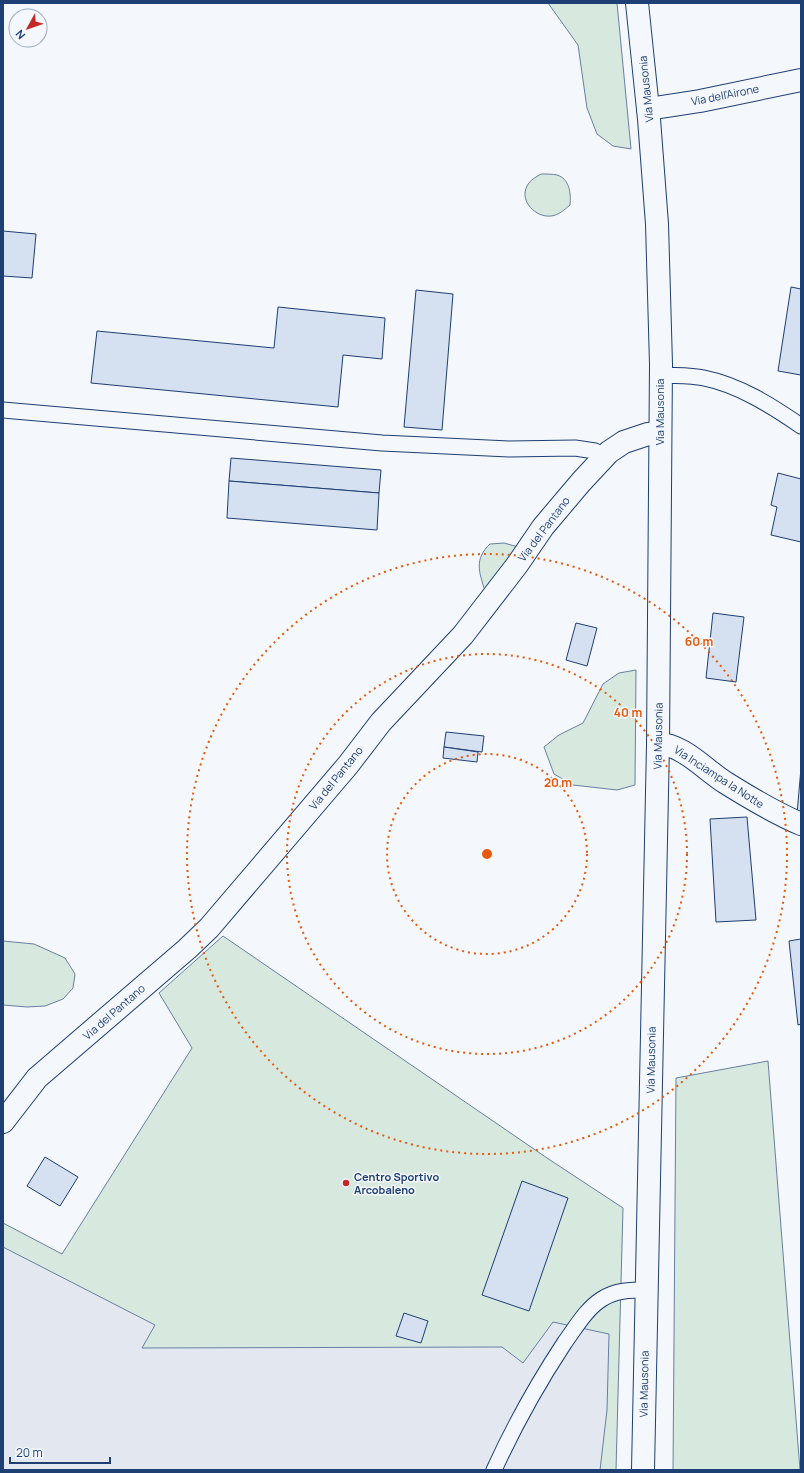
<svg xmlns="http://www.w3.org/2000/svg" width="804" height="1473" font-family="Manrope,sans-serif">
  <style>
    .green { fill: #d7e8df; stroke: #687fa3 }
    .parking { fill: #e3e8f0; stroke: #687fa3 }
    .building { fill: #d5e0f0; stroke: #1d3f73 }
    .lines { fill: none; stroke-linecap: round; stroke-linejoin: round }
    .lane-casing { stroke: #1d3f73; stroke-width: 17 }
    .street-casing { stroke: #1d3f73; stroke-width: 24 }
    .secondary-casing { stroke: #1d3f73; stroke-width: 24 }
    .lane { stroke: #f4f7fb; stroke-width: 15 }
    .street { stroke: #f4f7fb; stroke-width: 22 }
    .secondary { stroke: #f4f7fb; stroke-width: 22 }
    .ring { fill: none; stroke: #e8590c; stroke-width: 2; stroke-dasharray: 2 4 }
    .poi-dot { fill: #c62828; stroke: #f4f7fb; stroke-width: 1.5 }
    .labels { text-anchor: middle; stroke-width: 3; stroke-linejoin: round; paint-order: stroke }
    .street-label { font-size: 11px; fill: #1d3f73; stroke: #f4f7fb }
    .poi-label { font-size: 11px; font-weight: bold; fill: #1d3f73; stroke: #f4f7fb; text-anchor: start }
    .centre { fill: #e8590c; stroke: #f4f7fb; stroke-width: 2 }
    .ring-label { font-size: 12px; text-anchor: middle; font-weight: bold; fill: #e8590c; stroke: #f4f7fb; stroke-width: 3; stroke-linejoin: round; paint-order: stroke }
  </style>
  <rect width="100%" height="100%" fill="#f4f7fb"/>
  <g class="green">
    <polygon points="548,3 617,3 631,149 613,146 597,134 587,108 578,45"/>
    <path d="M541 174C546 174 553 174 557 175 570 179 571 194 570 205 564 210 559 215 551 216 536 218 519 201 527 186 530 180 536 177 541 174Z"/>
    <path d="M504 543 522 548 485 591C479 572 474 559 490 544Z"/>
    <polygon points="636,670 635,785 617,790 573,785 554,774 544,747 559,735 583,723 603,684 619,673"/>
    <polygon points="223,936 547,1158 623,1208 616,1470 3,1470 3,1223 62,1254 192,1048 159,993"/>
    <polygon points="3,941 34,944 65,958 75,974 73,988 63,999 45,1006 27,1007 3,1005"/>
    <polygon points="768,1061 800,1470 673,1470 676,1078"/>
  </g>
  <polygon class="parking" points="3,1247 155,1325 142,1348 502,1347 523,1363 553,1322 609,1334 607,1410 600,1470 3,1470"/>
  <g class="building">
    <polygon points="3,231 36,234 32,278 3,276"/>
    <polygon points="791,287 801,289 801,375 778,371"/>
    <polygon points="416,290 453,294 442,430 404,427"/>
    <polygon points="278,307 385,318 382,359 343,355 338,407 91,383 97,331 274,348"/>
    <polygon points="231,458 381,470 379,493 229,481"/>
    <polygon points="778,473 801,479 801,542 771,535 777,507 771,505"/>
    <polygon points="229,481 379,493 377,530 227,518"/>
    <polygon points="713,613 744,617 736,682 706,678"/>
    <polygon points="576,623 597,628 587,666 566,660"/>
    <polygon points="446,732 484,736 482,752 444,747"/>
    <polygon points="444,747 478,752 477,762 443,758"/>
    <polygon points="801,768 801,814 797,814"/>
    <polygon points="747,817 756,920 716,922 710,819"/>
    <polygon points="801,939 801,1024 798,1025 789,941"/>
    <polygon points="45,1157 78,1177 60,1206 27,1186"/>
    <polygon points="522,1181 568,1198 529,1311 482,1295"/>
    <polygon points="404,1313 428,1321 421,1343 396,1336"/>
  </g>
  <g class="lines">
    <defs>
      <g id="lane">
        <path d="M660 375C675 376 690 375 704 378 739 385 772 406 801 426"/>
        <polyline points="3,410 382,443 509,449 575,448 595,451 605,456"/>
        <path d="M494 1470C514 1426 538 1383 565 1342 576 1327 586 1309 602 1299 616 1290 631 1290 646 1290"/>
      </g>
      <g id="street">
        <polyline points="648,109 700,101 801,80"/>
        <path d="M658 744C683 744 705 770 726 783 750 798 775 813 801 824"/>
        <polyline points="3,1122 37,1078 187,949 209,928 348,765 381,722 463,635 517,565 543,527 581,482 609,452 624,442 648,434 660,433"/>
      </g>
      <polyline id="secondary" points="637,3 649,119 657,224 661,364 658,744 643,1470"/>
    </defs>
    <use href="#lane" class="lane-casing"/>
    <use href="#street" class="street-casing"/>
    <use href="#secondary" class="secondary-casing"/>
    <use href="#lane" class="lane"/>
    <use href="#street" class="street"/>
    <use href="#secondary" class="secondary"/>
  </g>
  <g class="ring">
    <circle cx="487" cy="854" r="100"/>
    <circle cx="487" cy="854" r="200"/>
    <circle cx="487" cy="854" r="300"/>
  </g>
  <circle class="poi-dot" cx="346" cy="1183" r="4"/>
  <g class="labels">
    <g class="street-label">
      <text transform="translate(646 89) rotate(-96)" y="4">Via Mausonia</text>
      <text transform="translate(725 95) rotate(-11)" y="4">Via dell'Airone</text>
      <text transform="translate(660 412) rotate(-90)" y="4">Via Mausonia</text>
      <text transform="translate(544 529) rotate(-53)" y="4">Via del Pantano</text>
      <text transform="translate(658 736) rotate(-89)" y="4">Via Mausonia</text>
      <text transform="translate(719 777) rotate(33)" y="4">Via Inciampa la Notte</text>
      <text transform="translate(336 778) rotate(-51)" y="4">Via del Pantano</text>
      <text transform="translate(114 1012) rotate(-41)" y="4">Via del Pantano</text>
      <text transform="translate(651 1060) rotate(-89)" y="4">Via Mausonia</text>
      <text transform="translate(644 1384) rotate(-89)" y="4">Via Mausonia</text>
    </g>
    <g class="poi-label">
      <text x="354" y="1181">Centro Sportivo<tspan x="354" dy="13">Arcobaleno</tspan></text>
    </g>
  </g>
  <circle cx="487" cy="854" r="6" class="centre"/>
  <g class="ring-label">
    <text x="699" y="646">60 m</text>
    <text x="628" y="717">40 m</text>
    <text x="558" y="787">20 m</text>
  </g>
  <rect width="804" height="1473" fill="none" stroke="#1d3f73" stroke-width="8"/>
  <g transform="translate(28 28) rotate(230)"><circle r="19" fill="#f4f7fb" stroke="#9eadc5"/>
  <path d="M0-3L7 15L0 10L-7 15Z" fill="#c62828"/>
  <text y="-6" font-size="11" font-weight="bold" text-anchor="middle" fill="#1d3f73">N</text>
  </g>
  <path d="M10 1457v6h100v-6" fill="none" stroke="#1d3f73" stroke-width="2"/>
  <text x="16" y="1457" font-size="12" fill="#1d3f73" stroke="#f4f7fb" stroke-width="3" paint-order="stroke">20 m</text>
</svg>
